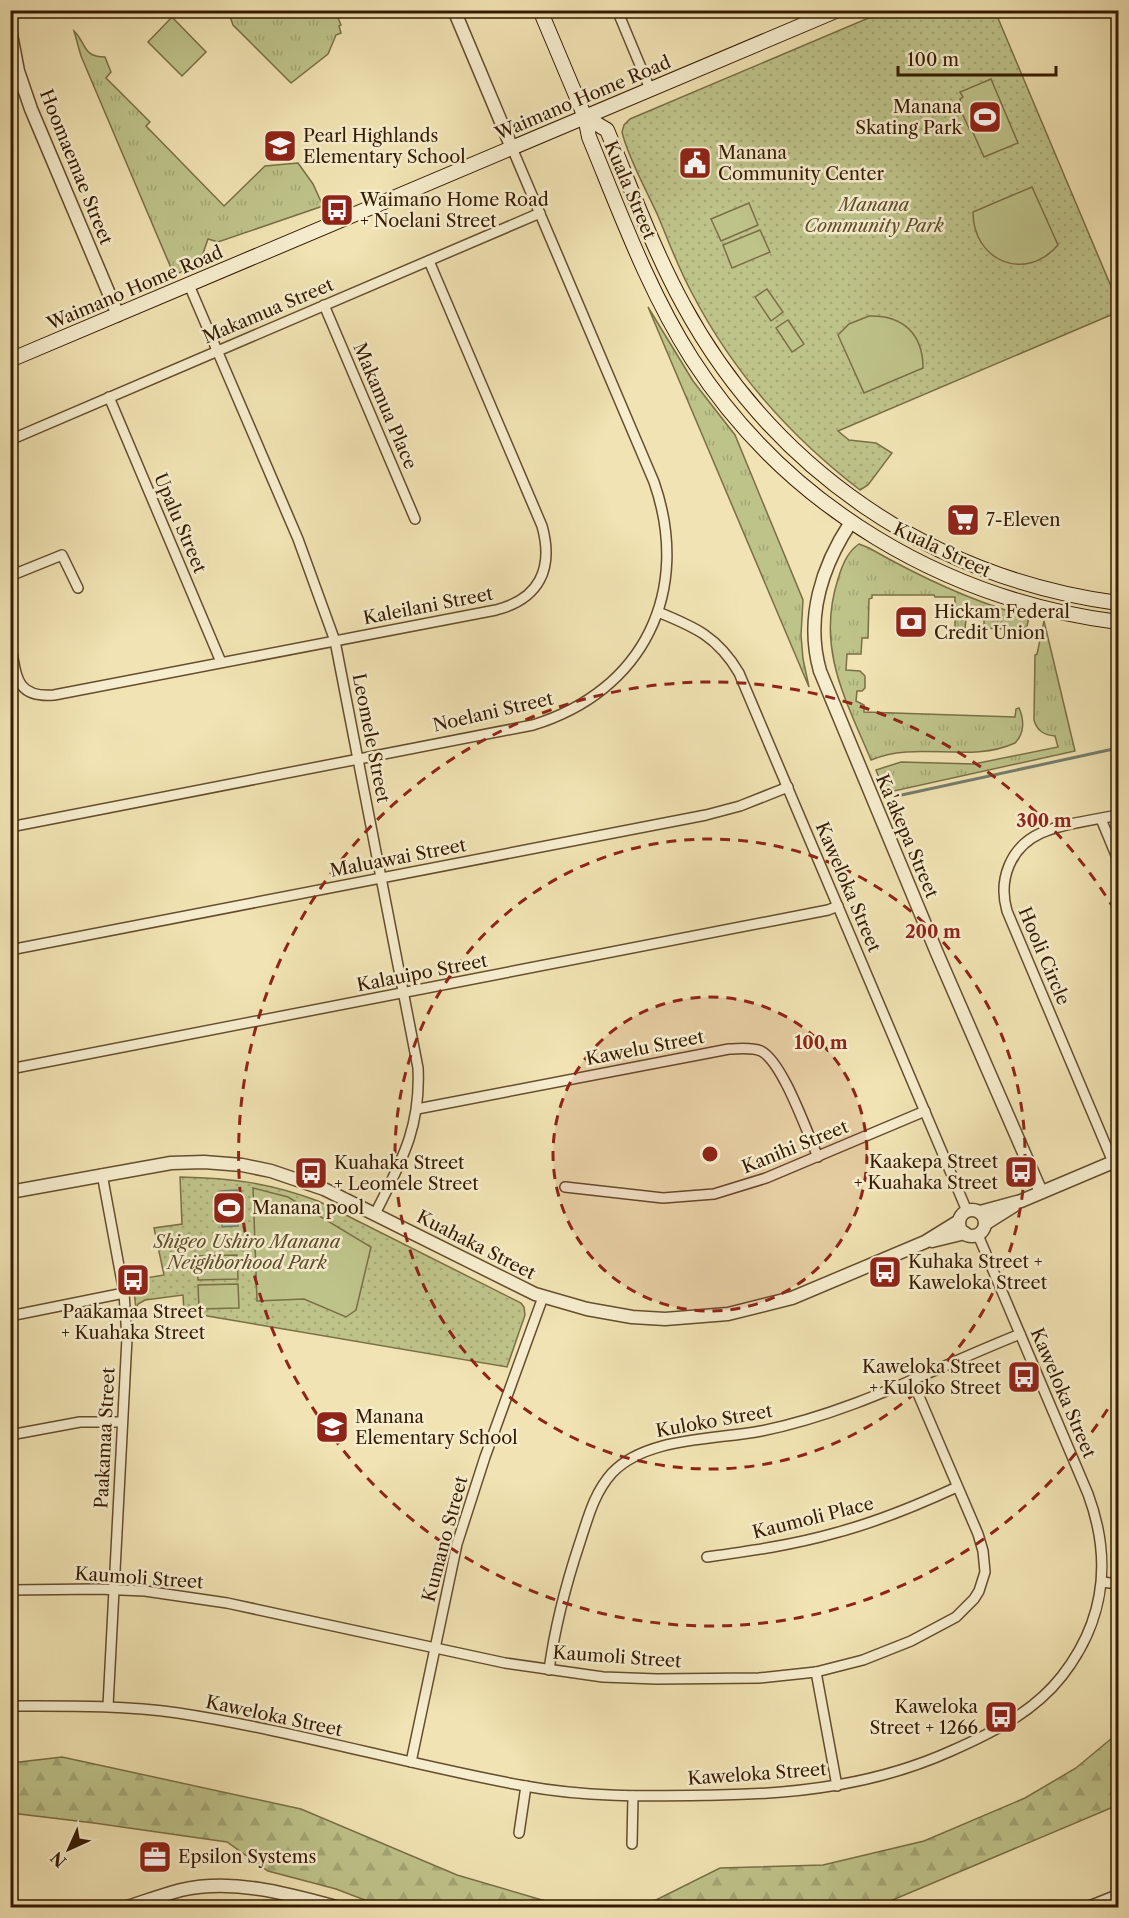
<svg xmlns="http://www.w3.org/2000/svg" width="1129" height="1918" font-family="'Libre Caslon Text',serif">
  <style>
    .grass { fill: url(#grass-tufts); stroke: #7a6f45; stroke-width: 1.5 }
    .forest { fill: url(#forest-firs); stroke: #7a6f45; stroke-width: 1.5 }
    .park { fill: url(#park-dots); stroke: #7a6f45; stroke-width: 1.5 }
    .pitch { fill: #bec38a; stroke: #7a6f45; stroke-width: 1.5 }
    .water { fill: url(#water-rules); stroke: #737c6b; stroke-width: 1.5 }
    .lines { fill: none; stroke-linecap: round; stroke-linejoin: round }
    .stream { stroke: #737c6b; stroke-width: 3 }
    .minor-casing { stroke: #644d2d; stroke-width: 12 }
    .tertiary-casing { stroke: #644d2d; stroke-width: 15 }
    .secondary-casing { stroke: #351b00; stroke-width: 16 }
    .minor { stroke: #f6edce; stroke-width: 9 }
    .tertiary { stroke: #f6edce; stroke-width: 12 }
    .secondary { stroke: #f6edce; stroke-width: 14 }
    .ring { fill: none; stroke: #8f2418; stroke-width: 3; stroke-dasharray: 10 8 }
    .labels { text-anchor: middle; stroke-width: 5; stroke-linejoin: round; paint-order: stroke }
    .street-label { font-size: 18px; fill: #351b00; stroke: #f6edce }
    .poi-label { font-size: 18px; fill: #351b00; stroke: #f6edce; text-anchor: start }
    .park-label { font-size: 18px; font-style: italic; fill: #5e4d29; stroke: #f6edce }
    .centre { fill: #8f2418; stroke: #f6edce; stroke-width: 3 }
    .ring-label { font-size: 18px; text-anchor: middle; font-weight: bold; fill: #8f2418; stroke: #f6edce; stroke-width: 5; stroke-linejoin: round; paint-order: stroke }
  </style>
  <defs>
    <pattern id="grass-tufts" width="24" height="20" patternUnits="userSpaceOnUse" patternTransform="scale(1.5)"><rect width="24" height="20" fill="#bec38a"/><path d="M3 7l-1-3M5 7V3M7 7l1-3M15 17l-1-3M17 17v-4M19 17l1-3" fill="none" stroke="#a4a775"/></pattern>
    <pattern id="forest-firs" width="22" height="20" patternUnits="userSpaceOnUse" patternTransform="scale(1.5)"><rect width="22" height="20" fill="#bec38a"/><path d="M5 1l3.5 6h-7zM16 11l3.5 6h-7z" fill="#a4a775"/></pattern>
    <pattern id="park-dots" width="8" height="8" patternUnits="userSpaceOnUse" patternTransform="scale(1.5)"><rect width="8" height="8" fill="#bec38a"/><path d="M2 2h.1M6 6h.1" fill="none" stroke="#a4a775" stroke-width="1.8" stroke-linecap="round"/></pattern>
    <pattern id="water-rules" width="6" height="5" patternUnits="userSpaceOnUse" patternTransform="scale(1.5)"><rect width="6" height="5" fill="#9cbdb3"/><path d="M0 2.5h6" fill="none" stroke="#87a298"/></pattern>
  </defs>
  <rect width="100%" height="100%" fill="#f1e3b3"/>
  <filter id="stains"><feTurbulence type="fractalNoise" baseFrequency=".00333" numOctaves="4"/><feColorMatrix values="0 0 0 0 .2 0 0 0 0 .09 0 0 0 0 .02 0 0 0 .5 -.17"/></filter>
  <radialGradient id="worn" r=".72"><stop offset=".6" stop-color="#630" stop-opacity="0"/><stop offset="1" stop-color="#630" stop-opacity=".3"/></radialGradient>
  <g class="grass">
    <polygon points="228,11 335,11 341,25 339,26 341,33 336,35 328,54 291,83 233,25"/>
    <path d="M74 31C86 42 82 57 105 57L111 72 106 78 150 122 146 126 224 206 265 166 298 163 313 184 323 206 218 242 208 239 199 265 174 275 81 56Z"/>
    <polygon points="648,307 693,381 735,435 803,600 801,635 803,659 809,687"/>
    <path d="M859 544 869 548C920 577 972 602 1029 617L1027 626 1022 630 984 628V619L966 618 965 629 958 634H955V597H935L934 595H872V598L869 599 868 638H862L861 654H847L846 670 860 671 865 676V688L862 691H857L856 701 864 705V712L1015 717 1016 709 1019 708C1024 719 1025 733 1015 743 969 764 917 740 871 760 845 698 816 648 838 579 842 566 847 552 859 544Z"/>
    <path d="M1044 621 1075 751 885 793 876 770 901 762 974 764 1058 747 1055 736C1044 735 1037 731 1034 720L1035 655 1037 654Z"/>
  </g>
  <g class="forest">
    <polygon points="1118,1733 1118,1805 876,1907 627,1907 656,1900 720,1868 823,1865 924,1841 1025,1798 1076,1768"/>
    <polygon points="62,1757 301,1809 457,1875 566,1907 383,1907 336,1889 268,1871 227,1842 94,1823 11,1813 11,1763"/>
  </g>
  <g class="park">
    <path d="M885 11H995L1118 303V312L838 431 849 440 876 443 892 453 868 485 860 490C791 437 733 372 693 295 679 270 669 242 658 216 647 191 628 158 622 132L624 125 630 119Z"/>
    <path d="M180 1177C232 1178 270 1183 318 1201L521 1303 524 1307 525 1315 507 1367 184 1312 183 1295 145 1300 138 1304 136 1309 132 1273 140 1279 164 1275 154 1228 182 1224Z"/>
  </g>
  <g class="pitch">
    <polygon points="172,17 206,52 182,76 148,42"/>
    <polygon points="991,79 1018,143 984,157 971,128 969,128 959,107 962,105 960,99 963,97 960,92"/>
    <path d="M1032 187 1058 245C1025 283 973 261 973 212Z"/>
    <polygon points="749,203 758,225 721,241 711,219"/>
    <polygon points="760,230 770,252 732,268 723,245"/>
    <polygon points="767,289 783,312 771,321 755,297"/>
    <path d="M869 316C903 315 923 334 923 368L864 393 838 335 849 324Z"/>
    <polygon points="788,320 804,344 792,352 776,328"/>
    <polygon points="253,1188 288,1197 371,1247 356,1310 346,1317 304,1299 257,1301"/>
    <polygon points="237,1255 238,1279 198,1280 197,1256"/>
    <polygon points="238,1284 239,1308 199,1309 198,1285"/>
  </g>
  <polygon class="water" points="237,1190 238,1226 222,1227 221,1191"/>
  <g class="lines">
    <polyline class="stream" points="897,796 1118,748"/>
    <defs>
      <g id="minor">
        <polyline points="617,10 650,89"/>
        <polyline points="802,10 808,23"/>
        <polyline points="10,84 21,81"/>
        <path d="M189 285 298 539 335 641 418 1068C421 1128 401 1162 375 1214"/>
        <polyline points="324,305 415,519"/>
        <polyline points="109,397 221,662"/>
        <polyline points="10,440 540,213"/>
        <polyline points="10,576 62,555 78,588"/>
        <path d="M658 612C695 627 718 637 739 673L967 1211"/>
        <path d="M10 642C17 675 14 698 54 695L496 610C539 599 554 569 542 526L429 261"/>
        <path d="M1118 815C1094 820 1064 823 1041 833 1010 847 998 880 1007 911L1118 1174"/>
        <polyline points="1101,819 1118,860"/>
        <path d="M10 827 533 725C644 691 692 591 654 482L512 148"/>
        <polyline points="10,950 706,815 740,806 788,787"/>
        <polyline points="10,1069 828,910 838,906"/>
        <path d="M417 1109 729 1049C739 1049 751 1047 761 1051 783 1062 807 1133 818 1157"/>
        <polyline points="102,1174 124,1293 127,1338 108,1706"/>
        <polyline points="565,1187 663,1198 714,1194 766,1178 925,1111"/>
        <polyline points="10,1316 124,1293"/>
        <polyline points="10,1435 80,1422 122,1422"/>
        <path d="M707 1557C750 1551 793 1545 835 1533 877 1522 918 1505 957 1487"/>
        <polyline points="1102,1582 1118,1584"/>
        <polyline points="10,1590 98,1589 145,1591 227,1603 505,1663 603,1677 657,1679 759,1678 816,1672 863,1660 911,1641 956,1617 974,1599 979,1591 985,1572 983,1551 978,1534 912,1380"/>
        <path d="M549 1670C555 1626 566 1584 580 1542 588 1518 594 1493 612 1473 646 1437 714 1440 761 1431 852 1413 934 1368 1020 1334"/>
        <polyline points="816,1672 837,1786"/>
        <path d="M10 1706C67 1706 122 1705 178 1713 295 1731 409 1765 525 1786 589 1798 654 1796 718 1795 798 1794 878 1784 951 1751 992 1733 1034 1712 1062 1676 1105 1621 1112 1559 1088 1494L978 1235"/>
        <polyline points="411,1762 457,1544 485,1457 543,1297"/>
        <polyline points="519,1833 526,1786"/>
        <polyline points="632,1844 633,1796"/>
      </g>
      <g id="tertiary">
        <polyline points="454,10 512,148"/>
        <polyline points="10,29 18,71 31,109 118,315"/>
        <path d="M851 522C822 566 805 618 820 671L937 953 1041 1192"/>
        <polyline points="10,1192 171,1163 204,1162 242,1165 271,1171 324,1189 535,1294 587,1309 632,1317 665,1319 728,1314 792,1298 925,1242 959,1221"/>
        <circle cx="972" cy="1223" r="13"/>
        <polyline points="980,1212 1021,1201 1118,1160"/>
        <polyline points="985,1224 1015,1205"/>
        <polyline points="932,1241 965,1233"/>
        <path d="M124 1908C143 1902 162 1895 181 1890 234 1878 289 1894 340 1908"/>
        <polyline points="1088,1908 1118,1896"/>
      </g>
      <g id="secondary">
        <path d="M540 10 585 117 589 137C620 212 648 290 692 359 787 507 946 600 1118 622"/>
        <path d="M585 117 607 130C631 188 653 249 683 304 773 470 932 578 1118 603"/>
        <polyline points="10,360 838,10"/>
      </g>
    </defs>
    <use href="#minor" class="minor-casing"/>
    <use href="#tertiary" class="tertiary-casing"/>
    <use href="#secondary" class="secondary-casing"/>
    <use href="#minor" class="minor"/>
    <use href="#tertiary" class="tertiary"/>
    <use href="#secondary" class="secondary"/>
  </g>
  <circle cx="710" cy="1154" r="157" fill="#8f2418" fill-opacity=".12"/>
  <g class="ring">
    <circle cx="710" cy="1154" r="157"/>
    <circle cx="710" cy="1154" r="315"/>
    <path d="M1117 1394A472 472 0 1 1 1117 914"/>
  </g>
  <defs>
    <symbol id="stadium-square" viewBox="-11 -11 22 22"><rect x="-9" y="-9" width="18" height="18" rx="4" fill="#8f2418" stroke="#f6edce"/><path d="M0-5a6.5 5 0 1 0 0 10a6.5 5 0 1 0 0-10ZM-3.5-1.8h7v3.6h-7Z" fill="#fff"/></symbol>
    <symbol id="school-square" viewBox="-11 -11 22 22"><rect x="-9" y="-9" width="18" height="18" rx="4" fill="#8f2418" stroke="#f6edce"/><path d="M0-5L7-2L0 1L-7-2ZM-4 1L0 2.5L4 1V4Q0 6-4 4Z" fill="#fff"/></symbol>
    <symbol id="civic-square" viewBox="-11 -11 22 22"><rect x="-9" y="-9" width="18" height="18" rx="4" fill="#8f2418" stroke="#f6edce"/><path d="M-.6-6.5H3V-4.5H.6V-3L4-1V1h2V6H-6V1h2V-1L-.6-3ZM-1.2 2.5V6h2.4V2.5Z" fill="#fff"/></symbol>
    <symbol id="bus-square" viewBox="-11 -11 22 22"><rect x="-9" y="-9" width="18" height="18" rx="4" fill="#8f2418" stroke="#f6edce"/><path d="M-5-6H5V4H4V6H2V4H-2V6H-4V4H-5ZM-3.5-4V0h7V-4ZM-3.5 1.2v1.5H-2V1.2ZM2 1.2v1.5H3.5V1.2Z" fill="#fff"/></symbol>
    <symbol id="supermarket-square" viewBox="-11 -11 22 22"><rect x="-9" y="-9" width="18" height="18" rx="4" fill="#8f2418" stroke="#f6edce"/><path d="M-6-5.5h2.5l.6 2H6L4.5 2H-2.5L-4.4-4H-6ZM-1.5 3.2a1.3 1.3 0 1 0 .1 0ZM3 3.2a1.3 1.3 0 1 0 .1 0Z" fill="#fff"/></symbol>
    <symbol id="bank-square" viewBox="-11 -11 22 22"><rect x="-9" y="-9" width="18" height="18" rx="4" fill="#8f2418" stroke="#f6edce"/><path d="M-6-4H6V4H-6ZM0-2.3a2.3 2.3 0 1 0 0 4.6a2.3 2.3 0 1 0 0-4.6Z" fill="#fff"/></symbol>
    <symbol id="office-square" viewBox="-11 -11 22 22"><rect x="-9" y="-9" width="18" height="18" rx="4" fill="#8f2418" stroke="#f6edce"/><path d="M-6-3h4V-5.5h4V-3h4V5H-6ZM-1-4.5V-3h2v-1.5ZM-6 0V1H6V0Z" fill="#fff"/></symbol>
  </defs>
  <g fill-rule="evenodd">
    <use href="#stadium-square" x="966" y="98" width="38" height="38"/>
    <use href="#school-square" x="261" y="127" width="38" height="38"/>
    <use href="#civic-square" x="676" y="144" width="38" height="38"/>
    <use href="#bus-square" x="318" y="191" width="38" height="38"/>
    <use href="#supermarket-square" x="944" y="501" width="38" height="38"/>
    <use href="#bank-square" x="892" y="603" width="38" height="38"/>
    <use href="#bus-square" x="1002" y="1153" width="38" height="38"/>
    <use href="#bus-square" x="292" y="1154" width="38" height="38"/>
    <use href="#stadium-square" x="210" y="1189" width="38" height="38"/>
    <use href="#bus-square" x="866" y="1253" width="38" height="38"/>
    <use href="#bus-square" x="114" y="1261" width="38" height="38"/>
    <use href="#bus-square" x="1005" y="1358" width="38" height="38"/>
    <use href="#school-square" x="313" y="1408" width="38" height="38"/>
    <use href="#bus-square" x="982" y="1698" width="38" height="38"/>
    <use href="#office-square" x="136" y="1838" width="38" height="38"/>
  </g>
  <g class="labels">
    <g class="street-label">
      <text transform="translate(583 98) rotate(-23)" y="6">Waimano Home Road</text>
      <text transform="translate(76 167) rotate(68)" y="6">Hoomaemae Street</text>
      <text transform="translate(630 190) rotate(67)" y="6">Kuala Street</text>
      <text transform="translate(135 288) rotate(-23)" y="6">Waimano Home Road</text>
      <text transform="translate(268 311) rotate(-23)" y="6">Makamua Street</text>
      <text transform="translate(385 406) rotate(67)" y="6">Makamua Place</text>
      <text transform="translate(180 523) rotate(67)" y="6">Upalu Street</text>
      <text transform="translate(942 550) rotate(25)" y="6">Kuala Street</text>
      <text transform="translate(428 606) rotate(-11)" y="6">Kaleilani Street</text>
      <text transform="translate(493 712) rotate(-13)" y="6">Noelani Street</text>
      <text transform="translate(371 738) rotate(79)" y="6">Leomele Street</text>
      <text transform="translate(907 836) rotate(67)" y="6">Ka'akepa Street</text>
      <text transform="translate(398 858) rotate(-11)" y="6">Maluawai Street</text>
      <text transform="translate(848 887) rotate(67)" y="6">Kaweloka Street</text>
      <text transform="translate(1044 956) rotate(67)" y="6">Hooli Circle</text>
      <text transform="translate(422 973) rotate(-11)" y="6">Kalauipo Street</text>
      <text transform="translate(645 1048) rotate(-11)" y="6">Kawelu Street</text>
      <text transform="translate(795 1147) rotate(-22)" y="6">Kanihi Street</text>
      <text transform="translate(476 1245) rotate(27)" y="6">Kuahaka Street</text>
      <text transform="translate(1063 1393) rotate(67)" y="6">Kaweloka Street</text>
      <text transform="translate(714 1421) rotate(-10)" y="6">Kuloko Street</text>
      <text transform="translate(105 1438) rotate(-87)" y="6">Paakamaa Street</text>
      <text transform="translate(813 1518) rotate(-14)" y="6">Kaumoli Place</text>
      <text transform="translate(445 1539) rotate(-75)" y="6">Kumano Street</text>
      <text transform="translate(139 1578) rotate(4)" y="6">Kaumoli Street</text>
      <text transform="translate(617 1657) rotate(4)" y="6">Kaumoli Street</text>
      <text transform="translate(274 1716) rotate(12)" y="6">Kaweloka Street</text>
      <text transform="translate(757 1774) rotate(-4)" y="6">Kaweloka Street</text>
    </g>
    <g class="poi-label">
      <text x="962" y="113" text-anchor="end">Manana<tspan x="962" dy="21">Skating Park</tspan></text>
      <text x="303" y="142">Pearl Highlands<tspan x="303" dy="21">Elementary School</tspan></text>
      <text x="718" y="159">Manana<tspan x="718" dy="21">Community Center</tspan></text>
      <text x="360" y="206">Waimano Home Road<tspan x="360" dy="21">+ Noelani Street</tspan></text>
      <text x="986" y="526">7-Eleven</text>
      <text x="934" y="618">Hickam Federal<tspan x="934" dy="21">Credit Union</tspan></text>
      <text x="998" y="1168" text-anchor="end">Kaakepa Street<tspan x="998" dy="21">+ Kuahaka Street</tspan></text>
      <text x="334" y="1169">Kuahaka Street<tspan x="334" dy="21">+ Leomele Street</tspan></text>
      <text x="252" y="1214">Manana pool</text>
      <text x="908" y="1268">Kuhaka Street +<tspan x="908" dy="21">Kaweloka Street</tspan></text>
      <text x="133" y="1318" text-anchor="middle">Paakamaa Street<tspan x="133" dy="21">+ Kuahaka Street</tspan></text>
      <text x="1001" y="1373" text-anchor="end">Kaweloka Street<tspan x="1001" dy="21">+ Kuloko Street</tspan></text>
      <text x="355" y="1423">Manana<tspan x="355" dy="21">Elementary School</tspan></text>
      <text x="978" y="1713" text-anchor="end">Kaweloka<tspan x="978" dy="21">Street + 1266</tspan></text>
      <text x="178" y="1863">Epsilon Systems</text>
    </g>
    <g class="park-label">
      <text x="874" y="211">Manana<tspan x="874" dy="21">Community Park</tspan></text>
      <text x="247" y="1248">Shigeo Ushiro Manana<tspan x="247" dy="21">Neighborhood Park</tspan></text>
    </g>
  </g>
  <circle cx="710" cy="1154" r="9" class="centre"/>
  <g class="ring-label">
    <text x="1044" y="827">300 m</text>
    <text x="933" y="938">200 m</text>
    <text x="821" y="1049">100 m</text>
  </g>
  <rect width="1129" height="1918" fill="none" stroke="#f1e3b3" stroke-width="36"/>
  <rect x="12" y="12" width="1105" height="1894" fill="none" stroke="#351b00" stroke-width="3"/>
  <rect x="18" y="18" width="1093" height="1882" fill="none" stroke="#351b00" stroke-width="1.5"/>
  <g transform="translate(69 1849) rotate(225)" stroke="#f6edce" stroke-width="4.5" paint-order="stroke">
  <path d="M0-4.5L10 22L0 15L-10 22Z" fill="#351b00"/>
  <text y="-9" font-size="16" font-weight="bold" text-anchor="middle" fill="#351b00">N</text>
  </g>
  <path d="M898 66v9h158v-9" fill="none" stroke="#351b00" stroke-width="3"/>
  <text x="907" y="66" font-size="18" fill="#351b00" stroke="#f6edce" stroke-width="4.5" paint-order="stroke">100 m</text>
  <rect width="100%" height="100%" filter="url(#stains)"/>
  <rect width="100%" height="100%" fill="url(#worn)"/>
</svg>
